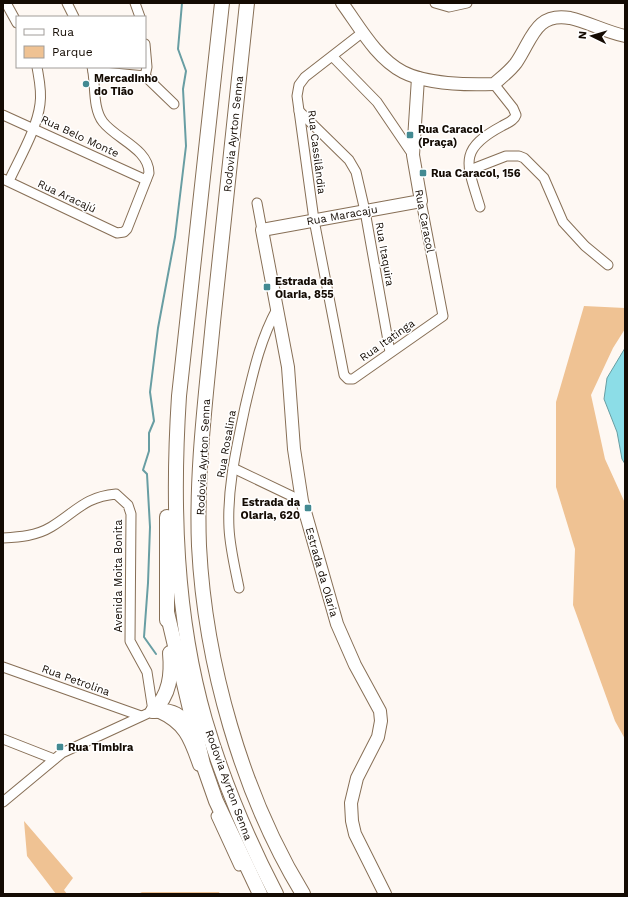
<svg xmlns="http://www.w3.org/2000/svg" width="628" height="897" font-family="'Work Sans',sans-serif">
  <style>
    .green { fill: #efc293 }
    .water { fill: #8cdde7; stroke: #689ea3 }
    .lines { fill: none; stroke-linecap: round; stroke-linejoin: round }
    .stream { stroke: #689ea3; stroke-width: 2 }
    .minor-casing { stroke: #876f56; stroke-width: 11 }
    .major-casing { stroke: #876f56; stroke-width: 14 }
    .highway-casing { stroke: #876f56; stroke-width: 16 }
    .minor { stroke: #fff; stroke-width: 9 }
    .major { stroke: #fff; stroke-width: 12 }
    .highway { stroke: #fff; stroke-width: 14 }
    .poi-dot { fill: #438a92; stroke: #fff; stroke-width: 1.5 }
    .labels { text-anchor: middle; stroke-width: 3; stroke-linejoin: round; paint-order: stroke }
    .poi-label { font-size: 11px; font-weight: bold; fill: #140b03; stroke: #fff; text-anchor: start }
    .street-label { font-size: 11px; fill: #140b03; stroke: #fff }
  </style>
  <rect width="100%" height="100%" fill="#fef8f3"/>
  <g class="green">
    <polygon points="584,306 625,308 625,329 613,348 591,395 605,459 625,503 625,739 615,721 573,605 575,549 556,487 556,402"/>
    <polygon points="24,821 73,878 64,890 67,894 56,894 27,856"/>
    <polygon points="142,892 219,892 220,894 138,894"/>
  </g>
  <polygon class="water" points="625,348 625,464 622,459 617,432 604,399 607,378"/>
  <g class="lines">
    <polyline class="stream" points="156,654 144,637 148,583 150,527 147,474 143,470 149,451 149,433 154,421 150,392 158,328 175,237 186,146 183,89 186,71 178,49 182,3"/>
    <defs>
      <g id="minor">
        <polyline points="6,3 17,23"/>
        <polyline points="67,3 74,17"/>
        <polyline points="135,3 140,17"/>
        <polyline points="435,3 449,7 467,3"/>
        <polyline points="363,32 305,77 299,85 297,96 314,220 344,375 348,379 353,379 443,316 421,201"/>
        <polyline points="145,44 147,67 145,76"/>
        <polyline points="333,57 377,102 413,155"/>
        <polyline points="93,71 145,76 174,104"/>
        <polyline points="299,111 349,160 356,172 365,211 390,352"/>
        <polyline points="3,115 146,180"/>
        <polyline points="470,170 506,156 519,156 524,158 544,178 563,222 585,246 608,265"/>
        <path d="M3 179 117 233 124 232 127 229 149 173C149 149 116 139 103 122 92 108 96 83 92 67"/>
        <path d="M9 181C19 159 37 129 40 104 42 91 39 79 37 67"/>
        <polyline points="257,203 262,230"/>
        <path d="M480 207C467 164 457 150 502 126 507 123 514 121 516 115L513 108 494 84"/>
        <polyline points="233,468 302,501"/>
        <path d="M3 538C20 537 36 536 51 527 76 512 84 497 116 494L128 505 131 514 130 641 147 672 153 711"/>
        <path d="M239 588C235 568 230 548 229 528 227 487 237 446 245 407 253 373 260 340 277 309"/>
        <polyline points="3,667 141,716"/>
        <path d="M158 713C185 725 189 741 198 766"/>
        <polyline points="3,739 54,759"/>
        <polyline points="3,802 62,753 153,711"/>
        <polyline points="216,816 239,866"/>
      </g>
      <g id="major">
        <path d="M342 3C359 26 376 58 403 72 426 84 468 85 494 84 502 77 510 71 516 63 532 40 535 12 570 18 588 22 606 32 625 36"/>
        <polyline points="385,894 355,834 352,821 351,803 357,778 378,737 381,721 380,711 355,665 337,624 302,501 294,449 288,367 262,230 421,201 413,155 418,78"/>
      </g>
      <g id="highway">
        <path d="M222 3 179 396C172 504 175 615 205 720 223 781 247 838 276 894"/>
        <path d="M247 3C236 109 224 216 213 322 206 396 196 471 199 546 205 663 242 794 303 894"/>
        <polyline points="167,517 167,620"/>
        <polyline points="167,612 203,764 216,801 260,894"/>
        <path d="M153 711C170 695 172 674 170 653"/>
        <path d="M153 711C172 709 182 715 191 731"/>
      </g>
    </defs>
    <use href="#minor" class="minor-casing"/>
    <use href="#major" class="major-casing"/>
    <use href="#highway" class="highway-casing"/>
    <use href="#minor" class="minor"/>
    <use href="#major" class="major"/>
    <use href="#highway" class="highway"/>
  </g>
  <g class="poi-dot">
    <circle cx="86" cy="84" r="4"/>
    <rect x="406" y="131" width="8" height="8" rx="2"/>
    <rect x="419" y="169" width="8" height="8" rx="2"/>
    <rect x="263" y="283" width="8" height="8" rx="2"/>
    <rect x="304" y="504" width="8" height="8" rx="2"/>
    <rect x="56" y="743" width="8" height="8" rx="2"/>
  </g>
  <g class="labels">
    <g class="poi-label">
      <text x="94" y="82">Mercadinho<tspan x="94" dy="13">do Tião</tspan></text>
      <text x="418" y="133">Rua Caracol<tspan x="418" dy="13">(Praça)</tspan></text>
      <text x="431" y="177">Rua Caracol, 156</text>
      <text x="275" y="285">Estrada da<tspan x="275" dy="13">Olaria, 855</tspan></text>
      <text x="300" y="506" text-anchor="end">Estrada da<tspan x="300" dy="13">Olaria, 620</tspan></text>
      <text x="68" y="751">Rua Timbira</text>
    </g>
    <g class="street-label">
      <text transform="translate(233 134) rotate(-84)" y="4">Rodovia Ayrton Senna</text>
      <text transform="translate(80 136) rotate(25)" y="4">Rua Belo Monte</text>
      <text transform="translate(317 152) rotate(83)" y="4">Rua Cassilândia</text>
      <text transform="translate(67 196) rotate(25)" y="4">Rua Aracajú</text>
      <text transform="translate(342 215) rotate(-10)" y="4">Rua Maracaju</text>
      <text transform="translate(425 221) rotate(79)" y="4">Rua Caracol</text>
      <text transform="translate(385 254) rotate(80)" y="4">Rua Itaquira</text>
      <text transform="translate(387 340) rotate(-35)" y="4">Rua Itatinga</text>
      <text transform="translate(226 444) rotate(-80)" y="4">Rua Rosalina</text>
      <text transform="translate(203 457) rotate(-87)" y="4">Rodovia Ayrton Senna</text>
      <text transform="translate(322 572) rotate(74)" y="4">Estrada da Olaria</text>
      <text transform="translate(118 576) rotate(-90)" y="4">Avenida Moita Bonita</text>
      <text transform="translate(76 680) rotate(20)" y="4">Rua Petrolina</text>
      <text transform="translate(229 785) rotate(70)" y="4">Rodovia Ayrton Senna</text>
    </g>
  </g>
  <rect width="628" height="897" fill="none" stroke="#140b03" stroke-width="8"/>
  <rect x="16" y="16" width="130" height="52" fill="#ffffff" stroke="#a19d9a"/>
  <rect x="24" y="29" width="20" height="6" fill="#ffffff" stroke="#a19d9a"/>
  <text x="52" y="36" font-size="12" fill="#140b03">Rua</text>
  <rect x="24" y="46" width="20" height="12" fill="#efc293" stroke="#a19d9a"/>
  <text x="52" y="56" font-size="12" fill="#140b03">Parque</text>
  <g transform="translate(592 36) rotate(275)" stroke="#ffffff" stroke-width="3" paint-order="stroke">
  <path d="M0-3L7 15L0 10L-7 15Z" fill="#140b03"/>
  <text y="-6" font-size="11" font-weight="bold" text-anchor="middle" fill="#140b03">N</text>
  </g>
</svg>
